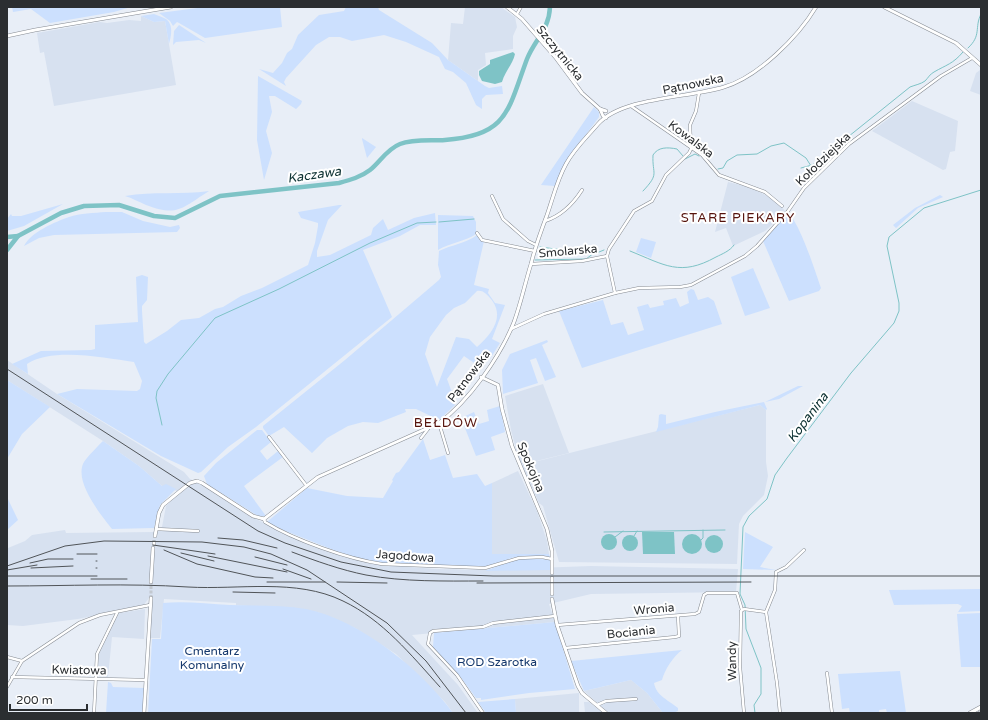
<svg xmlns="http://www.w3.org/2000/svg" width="988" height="720" font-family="'Varela Round',sans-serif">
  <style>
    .built { fill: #d7e1f0 }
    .green { fill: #cce0fe; fill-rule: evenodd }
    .water { fill: #7ec3c6 }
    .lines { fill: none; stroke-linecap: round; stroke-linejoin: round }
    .stream { stroke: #7ec3c6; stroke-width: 1 }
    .river { stroke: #7ec3c6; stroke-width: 4.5 }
    .secondary-tunnel { stroke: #c2c8cf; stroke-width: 3; stroke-dasharray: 3 1.5; stroke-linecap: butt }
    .street-casing { stroke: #868b92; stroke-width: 3.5 }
    .secondary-casing { stroke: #868b92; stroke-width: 4 }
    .primary-casing { stroke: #868b92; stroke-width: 4.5 }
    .street { stroke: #fff; stroke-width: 2.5 }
    .secondary { stroke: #fff; stroke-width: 3 }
    .primary { stroke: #fff; stroke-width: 3.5 }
    .rail { stroke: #505458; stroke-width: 1 }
    .labels { text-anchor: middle; stroke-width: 4; stroke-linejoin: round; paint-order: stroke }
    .street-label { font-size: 12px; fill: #2b2e31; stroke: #fff }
    .park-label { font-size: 12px; fill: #15386c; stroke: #fff }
    .water-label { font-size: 13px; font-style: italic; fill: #0d3132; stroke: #fff }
    .neighbourhood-label { font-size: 13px; letter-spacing: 1px; fill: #56130c; stroke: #fff }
  </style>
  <rect width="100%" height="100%" fill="#e8eef7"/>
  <g class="built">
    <polygon points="465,7 501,7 515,17 517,27 513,36 513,49 485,53 486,65 478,70 478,81 448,60 451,23 463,24"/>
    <polygon points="141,16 154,22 165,21 176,85 54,106 44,52 40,53 37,33 100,22 107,23 129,20 141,21"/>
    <polygon points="980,70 981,71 981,95 970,91 976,73"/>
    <polygon points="912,101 958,121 955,151 950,152 946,169 943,170 872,131"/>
    <polygon points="728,182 749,187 774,199 786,212 765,231 733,246 726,228 715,232"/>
    <polygon points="7,360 57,394 184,472 190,479 201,484 248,515 295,538 341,556 376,564 434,569 481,570 591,566 738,569 736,592 591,594 549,604 555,622 412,635 458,685 478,713 453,713 445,702 396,654 355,628 317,612 236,605 236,603 164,599 160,638 150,638 152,598 149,598 143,606 78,619 23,626 7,625 8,548 25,541 32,535 65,530 66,533 154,532 162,527 166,506 180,492 162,486 139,466 103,441 7,380"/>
    <polygon points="543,384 569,453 520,465 511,430 505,396"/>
    <polygon points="760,405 766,410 766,462 768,476 764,495 743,516 739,524 737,564 559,562 543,506 539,503 522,465"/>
    <polygon points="518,471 537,511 547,541 549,554 492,554 492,483"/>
    <polygon points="145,609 144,639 112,637 108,677 98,676 99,654 119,613"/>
    <polygon points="631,680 647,693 663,713 609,713 584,691"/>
    <polygon points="579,693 579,712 516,713 515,699"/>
    <polygon points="584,702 589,702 603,713 585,713"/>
  </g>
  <g class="green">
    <polygon points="12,7 131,7 114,12 50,23 31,9 13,12"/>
    <polygon points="205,7 280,7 282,27 205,38 179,23 177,22 173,26 170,21 159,13"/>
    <polygon points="346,7 378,7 379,10 432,43 448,60 485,86 489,88 502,86 503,94 486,95 482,99 482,109 476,105 466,83 453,72 445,69 439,57 406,42 384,35 352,41 340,37 329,37 316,45 286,78 284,82 286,86 259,69 273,73 282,63 287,53 292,49 298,35 319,15 344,11"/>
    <path d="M154 14C158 16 163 17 166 19 174 25 171 37 169 44L165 21 154 22 141 16Z"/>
    <polygon points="179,25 206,43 199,40 176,42 173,45 174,31"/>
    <polygon points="258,76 302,101 301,104 296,109 275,96 269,96 272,112 266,131 272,153 264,180 257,140"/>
    <polygon points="594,107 599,112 599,117 570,156 555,186 541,185"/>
    <polygon points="362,138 376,147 367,158 362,139"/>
    <path d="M209 191C182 208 178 217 146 205 139 202 132 198 125 196 153 191 181 195 209 191Z"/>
    <polygon points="940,195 943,197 918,208 896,228 893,225 915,208"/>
    <polygon points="63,204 24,226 7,231 7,219 11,214 12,216 21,216"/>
    <path d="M339 205H342L328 220 317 251V257L330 255 371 235 373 228 383 219 388 230 414 218 435 213 436 225H420L400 236 363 250 392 317 256 427 228 447 201 472 198 473 161 456 57 394 77 389 137 391 140 389 142 381 134 362C105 358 53 347 27 364L28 374 12 364 41 351 91 350 95 349V325L138 322 136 277 142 275 148 277 147 300 142 306V311L144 342 146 344 167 331 181 320 199 318 215 309 223 307 241 296 262 288 308 265 315 243 318 226V223L301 218 298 212Z"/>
    <path d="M106 212H122L143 221 170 227 179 225 180 228 177 232 54 235 39 238 24 246C31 232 55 222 69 217 80 213 94 213 106 212Z"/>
    <path d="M788 213C800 223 815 271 821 288L819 291 789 301 763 241Z"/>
    <path d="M438 215 473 216 476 222V234C466 241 450 243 438 250Z"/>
    <path d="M477 235 479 239 484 241 474 285 489 289 488 293 495 303 505 305 492 339 500 343 490 359 484 355 477 365 464 356 447 379 454 398 452 401 455 405 439 420 416 409H405L406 412 378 423 363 422 348 426 327 438 312 453 284 427 269 436 263 428V426L345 360 439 280 441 277 438 265 439 251C451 245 467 243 477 235ZM477 291C483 290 486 294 490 298 506 316 492 334 477 347L469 339 456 337 437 387 425 354 430 337 446 315 454 308 465 303Z"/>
    <polygon points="641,238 656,242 651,258 636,252"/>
    <polygon points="753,268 770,308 745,316 731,277"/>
    <polygon points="691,289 694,290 698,300 708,297 714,301 722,324 582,368 559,311 603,300 611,325 623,322 628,335 644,330 637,307 648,304 650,308 664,305 663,301 676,298 680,307 689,303 687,292"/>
    <polygon points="547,340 548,342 542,345 556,377 545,381 536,358 530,360 538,383 503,394 502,370 510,354"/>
    <polygon points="7,380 50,407 22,434 7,459"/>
    <polygon points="798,386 803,386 779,399 765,402"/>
    <polygon points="764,402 767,409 766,410 760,405 656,432 658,427 659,415 661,414 666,415 666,424 715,412"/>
    <polygon points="500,406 505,432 491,437 495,450 476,456 461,418 474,412 479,424 489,421 487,410"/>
    <polygon points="257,430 262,430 271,442 260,451 267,460 278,451 283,457 244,486 266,516 258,516 207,484 204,476 216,463"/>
    <polygon points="423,439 430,460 445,455 453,478 477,474 485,486 492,483 492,554 549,554 550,557 515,557 485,567 394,565 368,561 336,551 283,530 267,522 307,488 347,496 383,498 393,481 392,480 396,473 399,472"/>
    <path d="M103 441 139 466 162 486 166 484 176 489 160 505 154 528 112 529C101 515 73 481 84 462 89 455 97 447 103 441Z"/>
    <polygon points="7,497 18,520 7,530"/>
    <polygon points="745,532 773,547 760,567 776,570 743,569"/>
    <polygon points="532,558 550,560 550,570 485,571 514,560"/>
    <polygon points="981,589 981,611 958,612 962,606 958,604 894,605 889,590"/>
    <path d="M163 603C185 601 208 604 230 605 255 606 282 605 306 609 360 620 422 670 453 713H148L152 639H161Z"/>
    <polygon points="981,613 981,667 961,667 957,614"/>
    <polygon points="555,622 575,689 529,693 481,700 481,698 476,698 462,679 433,647 434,633"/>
    <path d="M682 650C673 657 665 669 662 680L654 683C656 696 670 701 678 708V711L673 713H663L647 693 631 680 584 691 571 661Z"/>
    <polygon points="900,671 906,713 887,713 886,709 879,710 879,713 850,713 849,708 842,709 838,674"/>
    <polygon points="108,682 111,683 113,687 144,688 143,713 106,713"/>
    <polygon points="515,699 516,713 486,713 478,702"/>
  </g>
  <g class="water">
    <path d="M513 52 515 54C513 64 505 71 502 82L495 84 482 81 479 75V71L490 64V60Z"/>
    <polygon points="642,532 674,532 675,554 643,554"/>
    <circle cx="609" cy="542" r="8"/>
    <circle cx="692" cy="544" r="10"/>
    <circle cx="714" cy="544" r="9"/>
    <circle cx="630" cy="543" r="8"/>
  </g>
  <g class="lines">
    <g class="stream">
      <path d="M968 48C982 35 974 28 981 14"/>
      <path d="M828 153 910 87C915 85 921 84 925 81 928 78 930 74 934 72 946 65 953 64 963 52"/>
      <polyline points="685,159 695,154 699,156"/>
      <polyline points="801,168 812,165 824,158"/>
      <polyline points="718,169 723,168 727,161 737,155 757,154 771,146 784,143 806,158 811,166"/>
      <path d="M643 191C660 173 652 175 653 155 658 147 667 147 677 149L683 156"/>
      <polyline points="439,222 474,219"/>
      <polyline points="540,247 594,254 604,250"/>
      <path d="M630 251C665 265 680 277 716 257 722 254 730 251 734 245"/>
      <polyline points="535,260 586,259 594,253"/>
      <polyline points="162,425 156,398 157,391 168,374 215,318 279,289 370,243 417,223 436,222"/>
      <polyline points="604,532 725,530"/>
      <polyline points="634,536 637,531"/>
      <polyline points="615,537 623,531"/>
      <polyline points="701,540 703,538 703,530"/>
      <polyline points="755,713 754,705 761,694 761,668 746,629 745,605 740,594 743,527 749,516 767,499 775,475 787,458 851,373 894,323 899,311 899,303 887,246 889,237 924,208 981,190"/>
    </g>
    <g class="river">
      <polyline points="7,237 18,236"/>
      <path d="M7 250 18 236 61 213 84 206 119 205 154 216 175 218 220 196 339 183C350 180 361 177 370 170 380 162 387 149 400 144 413 139 430 141 445 140 508 136 508 110 527 59 535 39 549 30 550 7"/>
    </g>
    <polyline class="secondary-tunnel" points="151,598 151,582"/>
    <defs>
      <g id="street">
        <polyline points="517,14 521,7"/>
        <polyline points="631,106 702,155 719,175 765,192 782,206"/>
        <polyline points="492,196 503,219 528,241 536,245"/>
        <path d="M545 221C561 216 573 204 582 190"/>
        <polyline points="477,233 482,240 535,251"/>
        <polyline points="531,264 582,261 607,256"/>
        <polyline points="615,293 607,256 609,249 634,211 652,201 666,175 689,153 691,149 690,125 696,111 699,93"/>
        <polyline points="511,329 544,314 615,293 639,288 680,287 691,285 745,256 757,246 788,211 804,188 849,144 941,76 972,58"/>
        <polyline points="439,423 448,453"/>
        <polyline points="269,437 306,485"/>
        <polyline points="421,438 428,429"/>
        <path d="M264 519 265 522C294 540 348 559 382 564L485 568 519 558 542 557 552 559"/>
        <polyline points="156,529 198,531"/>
        <polyline points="766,612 775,590 776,572 786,567 804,550"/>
        <polyline points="557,625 695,614 699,612 704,595 707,593 737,593 742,610"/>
        <polyline points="565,648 675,637 679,636 678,616"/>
        <polyline points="7,657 22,661"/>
        <polyline points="827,673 832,713"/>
        <polyline points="12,677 146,680"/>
        <polyline points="7,687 22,661 79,623 100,615 150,605"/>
        <polyline points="597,705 606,701 636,699"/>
        <polyline points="94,713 97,654 117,613"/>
        <polyline points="483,713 457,675 428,644 430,633 433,631 483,627 493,623 555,616"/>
        <polyline points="744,713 740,667 741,611 744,609 766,612 777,683 780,713"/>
      </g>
      <g id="secondary">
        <polyline points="507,7 522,19 556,58 582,93 600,109 606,111"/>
        <polyline points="884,7 956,43 981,65"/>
        <polyline points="7,36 35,30 171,7"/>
        <polyline points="600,109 603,116 606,118"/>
        <polyline points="481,377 498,385 502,409 512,446 547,529 552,551 552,573"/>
        <path d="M155 536 159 513 163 505 190 483 197 481 202 483 253 516 264 519 318 477 439 423C469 401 500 357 514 322 521 303 525 283 531 264 535 247 541 231 547 215 553 198 557 180 566 164 574 149 587 137 598 124 622 97 689 98 724 87 758 77 798 37 816 7"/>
        <polyline points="154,544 154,542"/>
        <polyline points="552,578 552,594"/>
        <polyline points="151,582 153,548"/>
        <polyline points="552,599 557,625 578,686 582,693 606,713"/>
        <polyline points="144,713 151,598"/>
      </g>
      <g id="primary">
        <polyline points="970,713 981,707"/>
        <polyline points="980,713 981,713"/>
      </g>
    </defs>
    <use href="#street" class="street-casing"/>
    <use href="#secondary" class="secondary-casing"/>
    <use href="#primary" class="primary-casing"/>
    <use href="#street" class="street"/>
    <use href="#secondary" class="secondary"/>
    <use href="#primary" class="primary"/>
    <g class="rail">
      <polyline points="7,369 258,531 285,543 341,562 391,572 493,576 981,576"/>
      <polyline points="218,538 243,540 277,548"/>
      <polyline points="153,545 215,554"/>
      <polyline points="164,550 197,564 255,577 273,578"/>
      <path d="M292 552C316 561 341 570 366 575 404 582 444 581 483 581"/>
      <polyline points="181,553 214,561"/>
      <polyline points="77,554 97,554"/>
      <polyline points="208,556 287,572"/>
      <polyline points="255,557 287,565"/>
      <polyline points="96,561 97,561"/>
      <polyline points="30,563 48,559 73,559"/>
      <polyline points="7,566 65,546 104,541 202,542 244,547 271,554 307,570 387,623 426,661 466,713"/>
      <polyline points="31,568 73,566"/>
      <polyline points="96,568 97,568"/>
      <polyline points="283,569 311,579"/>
      <polyline points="7,570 37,565"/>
      <polyline points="7,576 97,576"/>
      <polyline points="91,579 127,579"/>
      <polyline points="267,582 325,582"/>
      <polyline points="337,582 387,583"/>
      <polyline points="477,583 751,582"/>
      <path d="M7 586C67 586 128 583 188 587 239 590 296 578 343 601 383 620 411 655 440 687"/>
      <polyline points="233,592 275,593"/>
    </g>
  </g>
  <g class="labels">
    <g class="street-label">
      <text transform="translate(560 53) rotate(51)" y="4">Szczytnicka</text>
      <text transform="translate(693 84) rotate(-12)" y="4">Pątnowska</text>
      <text transform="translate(691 139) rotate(37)" y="4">Kowalska</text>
      <text transform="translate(823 159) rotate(-44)" y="4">Kołodziejska</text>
      <text transform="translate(568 251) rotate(-5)" y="4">Smolarska</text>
      <text transform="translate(469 376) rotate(-53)" y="4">Pątnowska</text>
      <text transform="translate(531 467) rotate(67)" y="4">Spokojna</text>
      <text transform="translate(405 556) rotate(4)" y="4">Jagodowa</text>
      <text transform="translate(654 609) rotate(-5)" y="4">Wronia</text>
      <text transform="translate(631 632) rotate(-6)" y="4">Bociania</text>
      <text transform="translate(732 661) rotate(-91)" y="4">Wandy</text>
      <text transform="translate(79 670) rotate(1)" y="4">Kwiatowa</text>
    </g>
    <g class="park-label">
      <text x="212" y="655">Cmentarz<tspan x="212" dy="14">Komunalny</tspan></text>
      <text x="497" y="666">ROD Szarotka</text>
    </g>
    <g class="water-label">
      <text transform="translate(314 174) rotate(-8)" y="5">Kaczawa</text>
      <text transform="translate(807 417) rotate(-53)" y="5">Kopanina</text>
    </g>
    <g class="neighbourhood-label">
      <text x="738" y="222">STARE PIEKARY</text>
      <text x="446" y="427">BEŁDÓW</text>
    </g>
  </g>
  <rect width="988" height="720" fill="none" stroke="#2b2e31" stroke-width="16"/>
  <path d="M10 704v6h77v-6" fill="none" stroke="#2b2e31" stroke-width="2"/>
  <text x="16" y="704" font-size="12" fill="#2b2e31" stroke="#ffffff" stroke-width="3" paint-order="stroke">200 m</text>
</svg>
